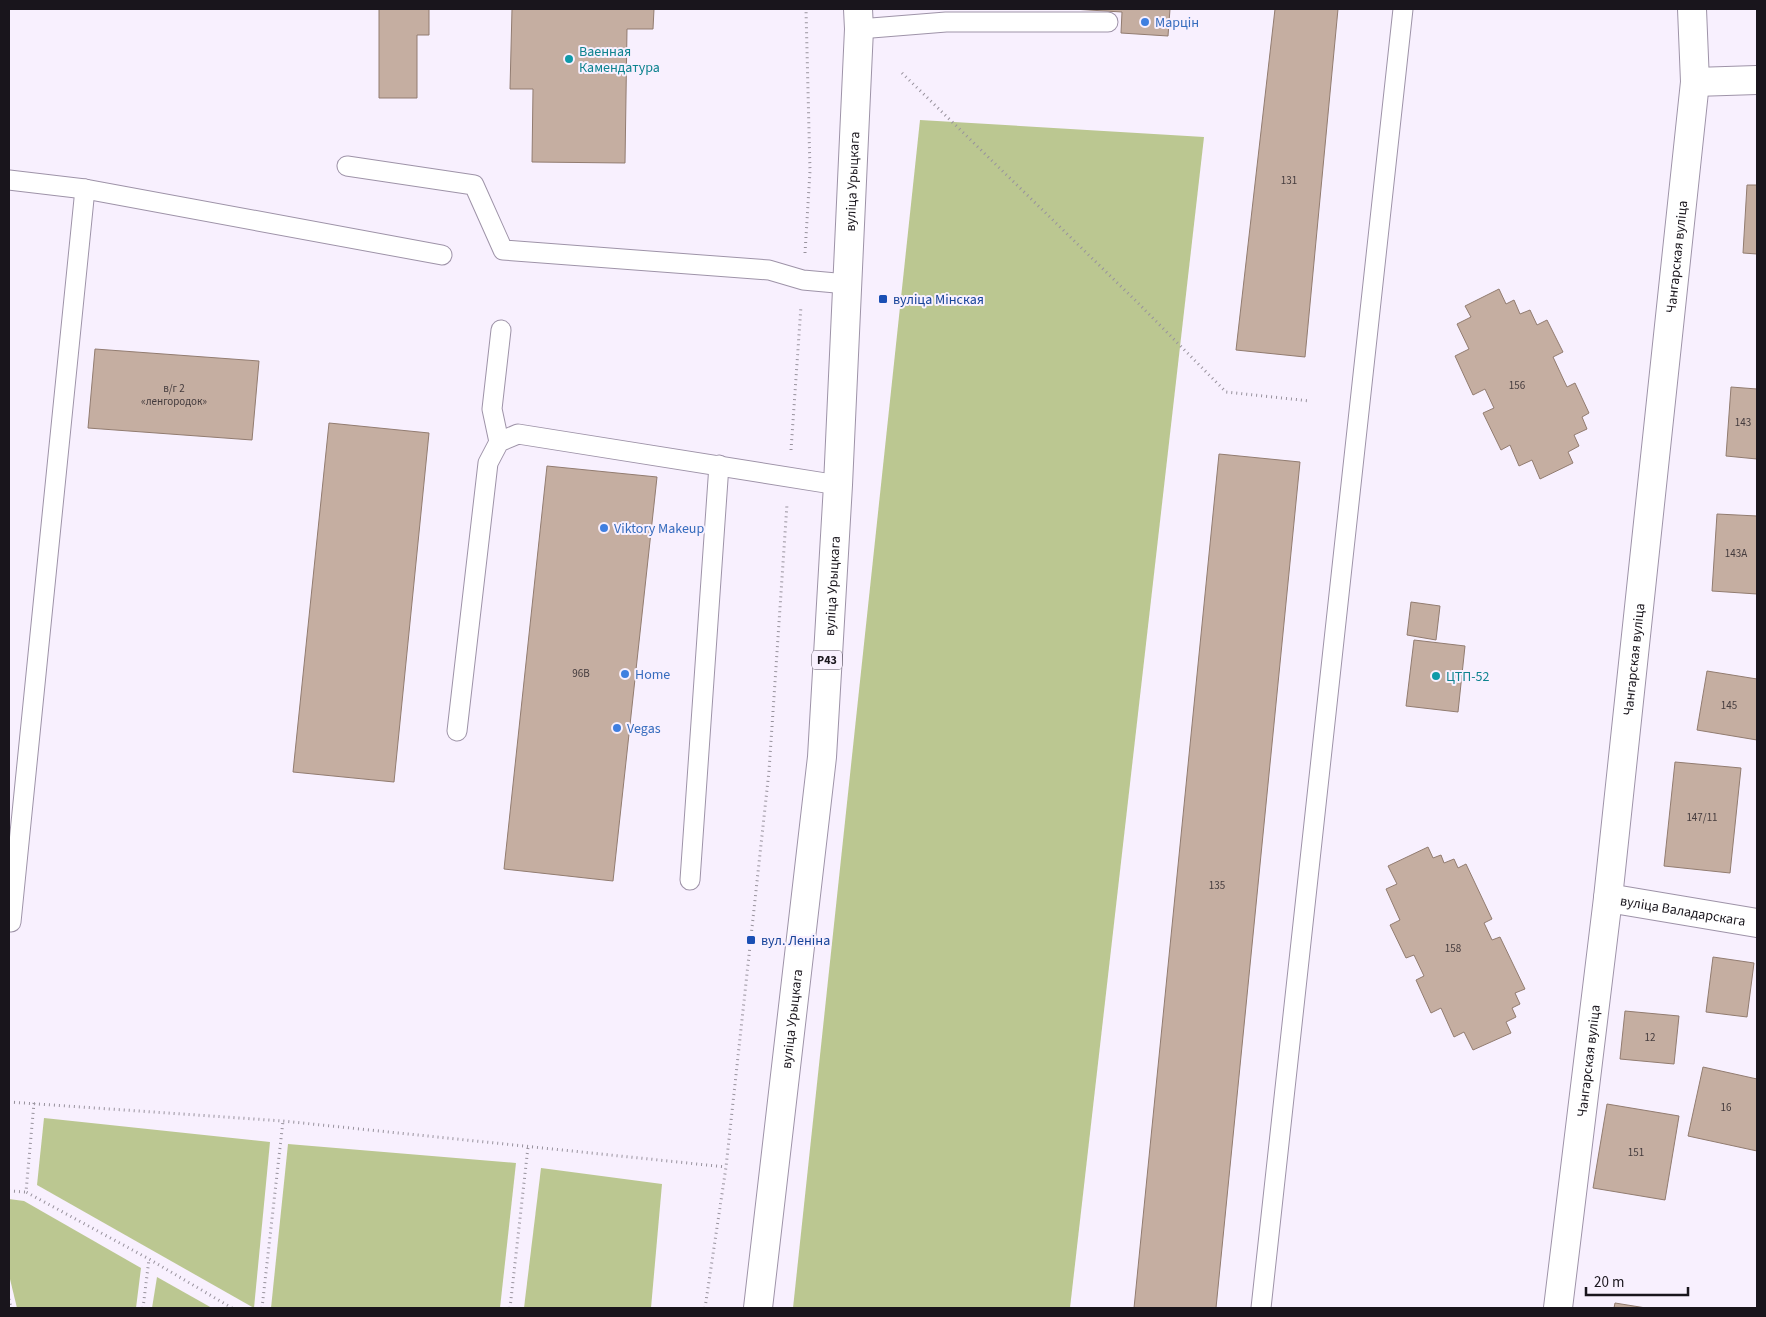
<svg xmlns="http://www.w3.org/2000/svg" width="1766" height="1317" font-family="'Source Sans 3',sans-serif">
  <style>
    .green { fill: #bbc791 }
    .building { fill: #c5aea1; stroke: #927c70 }
    .lines { fill: none; stroke-linecap: round; stroke-linejoin: round }
    .service-casing { stroke: #9e93a8; stroke-width: 21 }
    .minor-casing { stroke: #9e93a8; stroke-width: 30 }
    .tertiary-casing { stroke: #9e93a8; stroke-width: 30 }
    .secondary-casing { stroke: #9e93a8; stroke-width: 30 }
    .primary-casing { stroke: #9e93a8; stroke-width: 30 }
    .path { stroke: #98929d; stroke-width: 3; stroke-dasharray: 1 4; stroke-linecap: butt }
    .service { stroke: #fff; stroke-width: 19 }
    .minor { stroke: #fff; stroke-width: 28 }
    .tertiary { stroke: #fff; stroke-width: 28 }
    .secondary { stroke: #fff; stroke-width: 28 }
    .primary { stroke: #fff; stroke-width: 28 }
    .shop-dot { fill: #3f7fe0; stroke: #f8f0fe; stroke-width: 2 }
    .culture-dot { fill: #0f9aa8; stroke: #f8f0fe; stroke-width: 2 }
    .transit-dot { fill: #1a4fb4; stroke: #f8f0fe; stroke-width: 2 }
    .labels { text-anchor: middle; stroke-width: 4; stroke-linejoin: round; paint-order: stroke }
    .number-label { font-size: 11px; fill: #443b3d }
    .shield { fill: #f8f0fe; stroke: #5c5760; stroke-width: 1 }
    .shield-label { font-size: 12px; font-weight: bold; fill: #19151c }
    .shop-label { font-size: 14px; fill: #366cbe; stroke: #f8f0fe; text-anchor: start }
    .culture-label { font-size: 14px; fill: #0d838f; stroke: #f8f0fe; text-anchor: start }
    .street-label { font-size: 14px; fill: #19151c; stroke: #f8f0fe }
    .transit-label { font-size: 14px; fill: #164399; stroke: #f8f0fe; text-anchor: start }
  </style>
  <rect width="100%" height="100%" fill="#f8f0fe"/>
  <g class="green">
    <polygon points="920,120 1204,137 1070,1308 793,1308"/>
    <polygon points="44,1118 270,1142 254,1308 37,1185"/>
    <polygon points="288,1144 516,1163 500,1308 271,1308"/>
    <polygon points="541,1168 662,1184 651,1308 524,1308"/>
    <polygon points="9,1199 24,1201 141,1268 136,1308 17,1308 9,1275"/>
    <polygon points="157,1277 212,1308 152,1308"/>
  </g>
  <g class="building">
    <polygon points="379,9 429,9 429,35 417,35 417,98 379,98"/>
    <polygon points="512,9 654,9 653,29 627,29 625,163 532,162 533,89 510,89"/>
    <polygon points="1072,9 1170,9 1168,36 1121,33 1122,12"/>
    <polygon points="1275,9 1338,9 1305,357 1236,350"/>
    <polygon points="1747,185 1757,185 1757,254 1743,253"/>
    <polygon points="1499,289 1506,304 1514,300 1520,314 1530,310 1537,325 1547,320 1563,352 1553,357 1567,387 1575,383 1589,413 1582,417 1587,429 1574,435 1579,446 1568,452 1573,463 1540,479 1532,460 1519,466 1510,445 1501,450 1483,413 1494,408 1485,389 1473,395 1455,356 1469,349 1457,324 1471,317 1465,306"/>
    <polygon points="95,349 259,361 252,440 88,428"/>
    <polygon points="1731,387 1757,389 1757,459 1726,456"/>
    <polygon points="329,423 429,433 394,782 293,772"/>
    <polygon points="1219,454 1300,462 1216,1308 1134,1308"/>
    <polygon points="547,466 657,477 613,881 504,869"/>
    <polygon points="1717,514 1757,516 1757,594 1712,591"/>
    <polygon points="1411,602 1440,606 1436,640 1407,635"/>
    <polygon points="1414,640 1465,646 1458,712 1406,706"/>
    <polygon points="1707,671 1757,679 1757,740 1697,730"/>
    <polygon points="1675,762 1741,768 1730,873 1664,866"/>
    <polygon points="1428,847 1433,858 1441,855 1444,863 1454,859 1458,868 1466,864 1492,919 1484,923 1492,940 1500,937 1525,989 1515,993 1520,1004 1512,1008 1516,1017 1506,1022 1511,1033 1473,1050 1464,1032 1454,1037 1441,1008 1431,1013 1416,980 1424,976 1414,955 1406,958 1390,925 1400,920 1386,889 1397,884 1388,866"/>
    <polygon points="1713,957 1754,963 1747,1017 1706,1012"/>
    <polygon points="1625,1011 1679,1016 1674,1064 1620,1059"/>
    <polygon points="1703,1067 1757,1079 1757,1151 1688,1136"/>
    <polygon points="1607,1104 1679,1116 1665,1200 1593,1188"/>
    <polygon points="1615,1303 1646,1308 1614,1308"/>
  </g>
  <g class="lines">
    <defs>
      <g id="service">
        <polyline points="859,29 946,22 1108,22"/>
        <polyline points="347,166 474,185 503,250 769,270 803,280 847,284"/>
        <polyline points="9,180 85,189 442,255"/>
        <polyline points="499,442 492,409 501,330"/>
        <polyline points="457,731 488,463 499,442 518,434 838,485"/>
        <polyline points="690,880 719,465"/>
        <polyline points="11,922 85,189"/>
        <polyline points="1261,1308 1403,9"/>
      </g>
      <polyline id="minor" points="1695,82 1757,80"/>
      <g id="tertiary">
        <path id="s1" d="M1608 898 1695 82 1692 9"/>
      </g>
      <g id="secondary">
        <path id="s2" d="M1558 1308 1608 898 1757 923"/>
      </g>
      <g id="primary">
        <path id="s3" d="M758 1308 822 757 838 485 859 29 858 9"/>
      </g>
    </defs>
    <use href="#service" class="service-casing"/>
    <use href="#minor" class="minor-casing"/>
    <use href="#tertiary" class="tertiary-casing"/>
    <use href="#secondary" class="secondary-casing"/>
    <use href="#primary" class="primary-casing"/>
    <g class="path">
      <polyline points="902,73 1138,303 1226,392 1310,401"/>
      <polyline points="805,253 810,171 806,9"/>
      <polyline points="791,450 801,306"/>
      <polyline points="9,1102 283,1121 726,1167"/>
      <polyline points="34,1103 26,1192 149,1259 232,1308"/>
      <polyline points="9,1191 26,1192"/>
      <polyline points="9,1299 11,1308"/>
      <polyline points="143,1308 149,1259"/>
      <polyline points="262,1308 283,1121"/>
      <polyline points="510,1308 528,1147"/>
      <polyline points="705,1308 726,1167 769,771 787,504"/>
    </g>
    <use href="#service" class="service"/>
    <use href="#minor" class="minor"/>
    <use href="#tertiary" class="tertiary"/>
    <use href="#secondary" class="secondary"/>
    <use href="#primary" class="primary"/>
  </g>
  <g class="shop-dot">
    <circle cx="1145" cy="22" r="5"/>
    <circle cx="604" cy="528" r="5"/>
    <circle cx="625" cy="674" r="5"/>
    <circle cx="617" cy="728" r="5"/>
  </g>
  <g class="culture-dot">
    <circle cx="569" cy="59" r="5"/>
    <circle cx="1436" cy="676" r="5"/>
  </g>
  <g class="transit-dot">
    <rect x="878" y="294" width="10" height="10" rx="2.5"/>
    <rect x="746" y="935" width="10" height="10" rx="2.5"/>
  </g>
  <g class="labels">
    <g class="number-label">
      <text x="1289" y="184">131</text>
      <text x="1517" y="389">156</text>
      <text x="174" y="392">в/г 2<tspan x="174" dy="13">«ленгородок»</tspan></text>
      <text x="1743" y="426">143</text>
      <text x="1736" y="557">143А</text>
      <text x="581" y="677">96В</text>
      <text x="1729" y="709">145</text>
      <text x="1702" y="821">147/11</text>
      <text x="1217" y="889">135</text>
      <text x="1453" y="952">158</text>
      <text x="1650" y="1041">12</text>
      <text x="1726" y="1111">16</text>
      <text x="1636" y="1156">151</text>
    </g>
    <rect class="shield" x="812" y="650.5" width="30" height="19" rx="4"/>
    <g class="shield-label">
      <text x="827" y="664">Р43</text>
    </g>
    <g class="shop-label">
      <text x="1155" y="27">Марцін</text>
      <text x="614" y="533">Viktory Makeup</text>
      <text x="635" y="679">Home</text>
      <text x="627" y="733">Vegas</text>
    </g>
    <g class="culture-label">
      <text x="579" y="56">Ваенная<tspan x="579" dy="16">Камендатура</tspan></text>
      <text x="1446" y="681">ЦТП-52</text>
    </g>
    <g class="street-label">
      <text dy="5" stroke="none"><textPath href="#s3" startOffset="1131">вуліца Урыцкага</textPath></text>
      <text dy="5" stroke="none"><textPath href="#s1" startOffset="645">Чангарская вуліца</textPath></text>
      <text dy="5" stroke="none"><textPath href="#s3" startOffset="726">вуліца Урыцкага</textPath></text>
      <text dy="5" stroke="none"><textPath href="#s1" startOffset="240">Чангарская вуліца</textPath></text>
      <text dy="5" stroke="none"><textPath href="#s2" startOffset="489">вуліца Валадарскага</textPath></text>
      <text dy="5" stroke="none"><textPath href="#s3" startOffset="291">вуліца Урыцкага</textPath></text>
      <text dy="5" stroke="none"><textPath href="#s2" startOffset="249">Чангарская вуліца</textPath></text>
    </g>
    <g class="transit-label">
      <text x="893" y="304">вуліца Мінская</text>
      <text x="761" y="945">вул. Леніна</text>
    </g>
  </g>
  <rect width="1766" height="1317" fill="none" stroke="#19151c" stroke-width="20"/>
  <path d="M1586 1287v8h102v-8" fill="none" stroke="#19151c" stroke-width="2.5"/>
  <text x="1594" y="1287" font-size="15" fill="#19151c" stroke="#f8f0fe" stroke-width="4" paint-order="stroke">20 m</text>
</svg>
